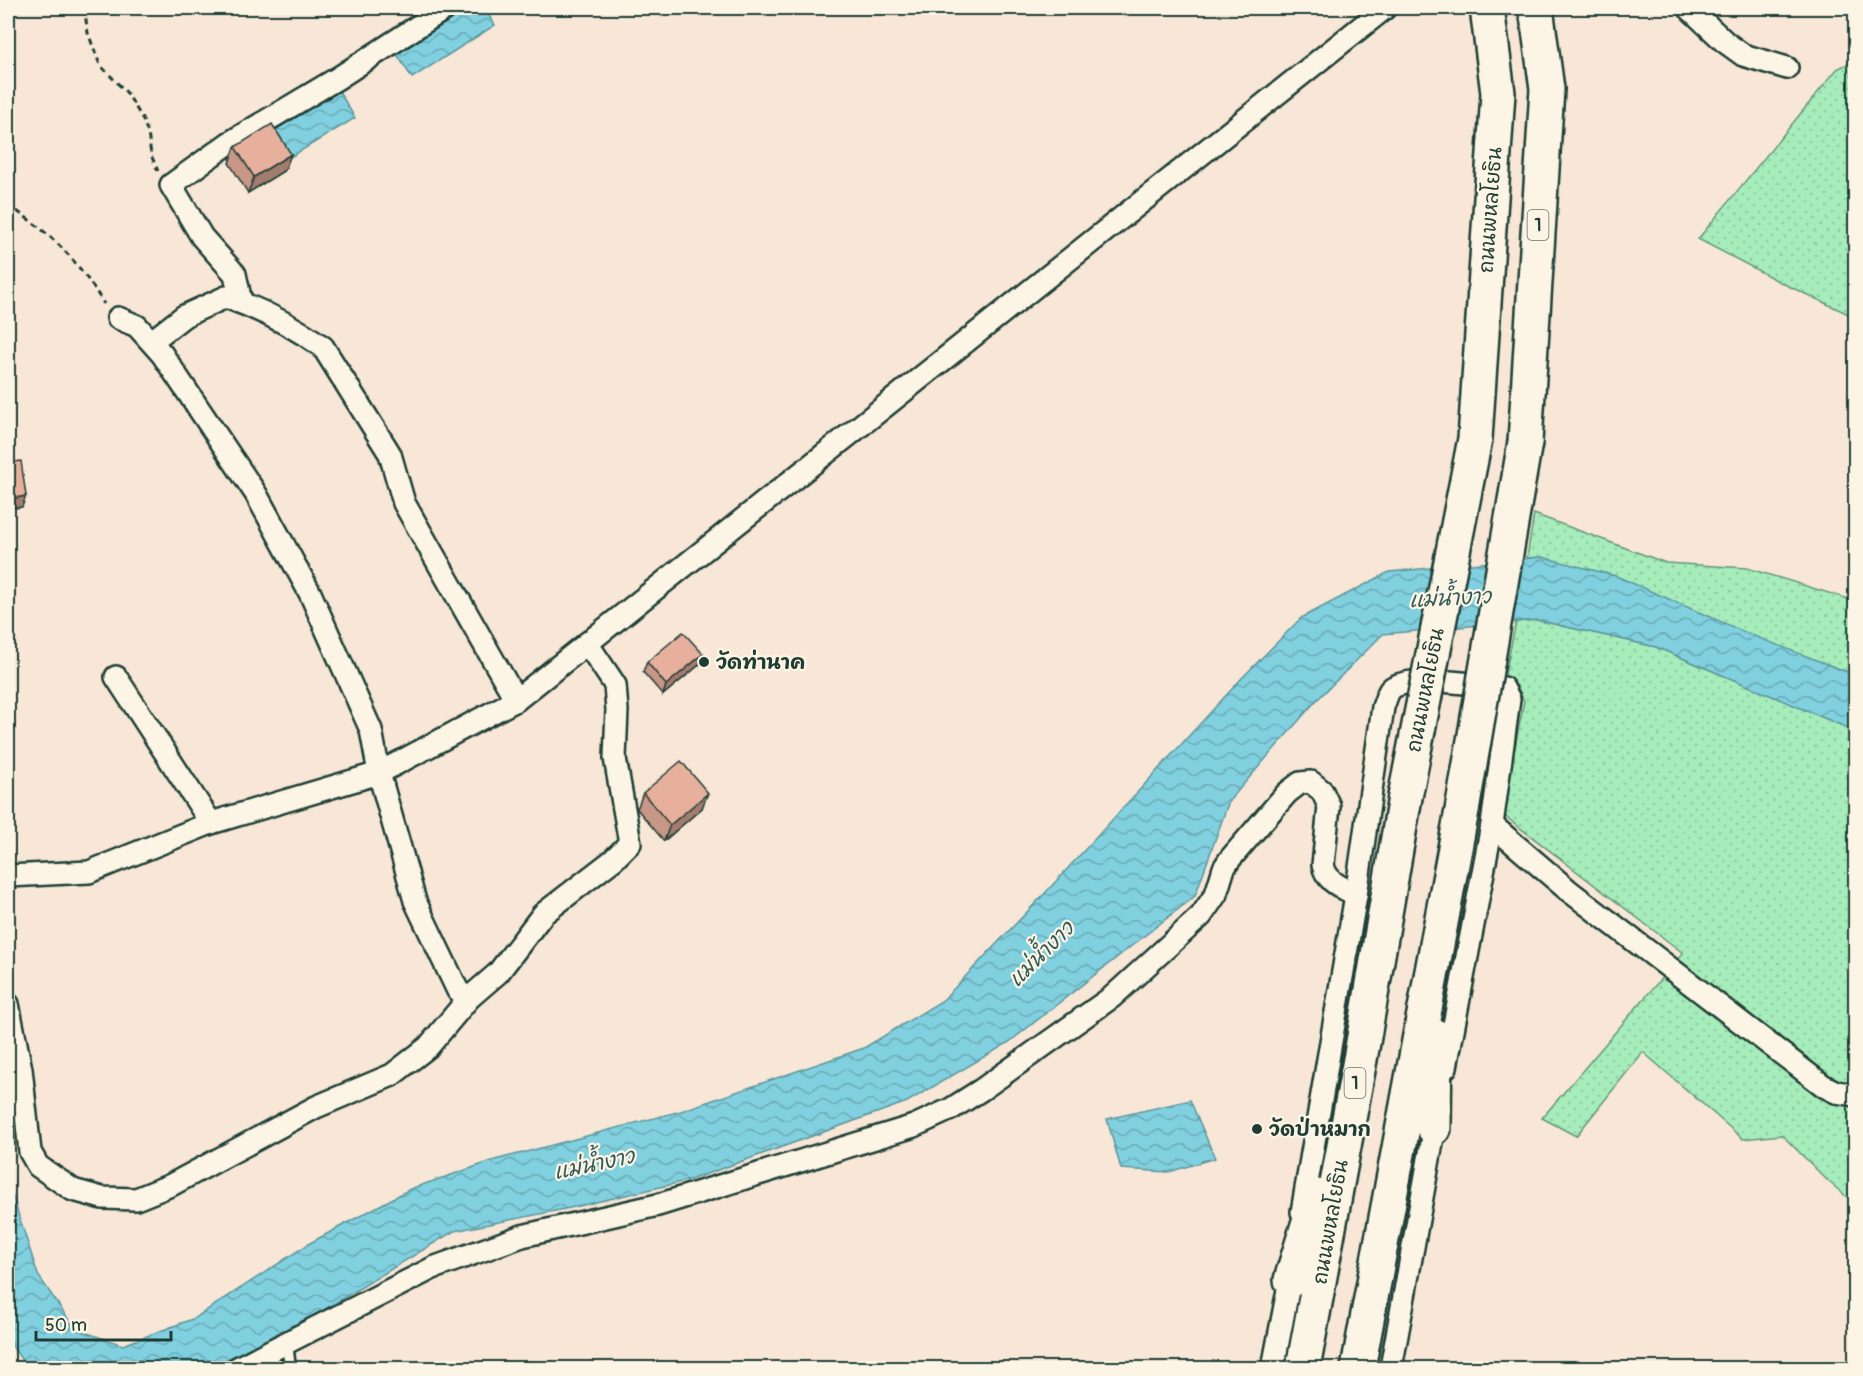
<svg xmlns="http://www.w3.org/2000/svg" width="1863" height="1376" font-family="Pangolin,'Playpen Sans Thai',sans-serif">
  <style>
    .grass { fill: url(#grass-dots); stroke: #629578; stroke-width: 1.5 }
    .water { fill: url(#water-waves); stroke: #5a959b; stroke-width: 1.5 }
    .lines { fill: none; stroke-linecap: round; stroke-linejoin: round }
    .service-casing { stroke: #1f3d34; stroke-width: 15 }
    .minor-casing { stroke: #1f3d34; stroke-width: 26 }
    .trunk-casing { stroke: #1f3d34; stroke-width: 38 }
    .path { stroke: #1f3d34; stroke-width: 3; stroke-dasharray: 6 4.5; stroke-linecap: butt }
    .service { stroke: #fcf5e5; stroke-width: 10 }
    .minor { stroke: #fcf5e5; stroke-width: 21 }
    .trunk { stroke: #fcf5e5; stroke-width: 33 }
    .trunk-bridge-casing { stroke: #1f3d34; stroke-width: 38; stroke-linecap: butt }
    .trunk-bridge { stroke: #fcf5e5; stroke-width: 33 }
    .wall { fill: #c79787; stroke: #1f3d34; stroke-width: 1.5 }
    .shaded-wall { fill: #a27b6e; stroke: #1f3d34; stroke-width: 1.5 }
    .building { fill: #e7b09d; stroke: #1f3d34; stroke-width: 1.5 }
    .poi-dot { fill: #1f3d34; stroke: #fcf5e5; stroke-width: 2 }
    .labels { text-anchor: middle; stroke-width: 4.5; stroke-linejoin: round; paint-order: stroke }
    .shield { fill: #fcf5e5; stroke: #617469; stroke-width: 1.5 }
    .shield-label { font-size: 18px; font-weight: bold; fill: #1f3d34 }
    .street-label { font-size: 20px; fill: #1f3d34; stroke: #fcf5e5 }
    .poi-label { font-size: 20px; font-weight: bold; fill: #1f3d34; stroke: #fcf5e5; text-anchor: start }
    .water-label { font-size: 21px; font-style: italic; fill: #335a56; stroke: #fcf5e5 }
  </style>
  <defs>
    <pattern id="grass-dots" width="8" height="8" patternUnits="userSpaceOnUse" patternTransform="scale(1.5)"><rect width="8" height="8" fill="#a6edbb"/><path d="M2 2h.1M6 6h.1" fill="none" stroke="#8ecca1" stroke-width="1.8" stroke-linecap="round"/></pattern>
    <pattern id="water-waves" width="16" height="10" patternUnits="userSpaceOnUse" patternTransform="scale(1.5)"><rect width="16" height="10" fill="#81d0df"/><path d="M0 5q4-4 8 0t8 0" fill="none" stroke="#69aab6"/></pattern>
  </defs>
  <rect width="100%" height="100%" fill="#f8e7d7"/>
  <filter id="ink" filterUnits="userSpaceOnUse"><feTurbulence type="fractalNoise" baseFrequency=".0167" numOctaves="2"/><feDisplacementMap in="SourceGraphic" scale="12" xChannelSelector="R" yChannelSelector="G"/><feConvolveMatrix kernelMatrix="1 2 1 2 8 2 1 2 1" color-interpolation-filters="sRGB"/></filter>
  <g filter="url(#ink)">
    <g class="grass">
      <polygon points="1855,60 1855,317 1782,283 1698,239 1837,69"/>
      <polygon points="1534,514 1666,563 1747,568 1855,601 1855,675 1542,557 1527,558"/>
      <polygon points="1536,620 1656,647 1855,731 1855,1204 1828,1181 1782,1135 1743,1139 1643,1052 1576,1136 1542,1118 1683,953 1502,814 1524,701 1517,686 1505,674 1516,622"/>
    </g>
    <g class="water">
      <polygon points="467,8 484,8 495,25 412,78 396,53"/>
      <polygon points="339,91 355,118 289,158 273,131"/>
      <polygon points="1542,557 1616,576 1749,634 1855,675 1855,731 1656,647 1536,620 1383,634 1314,703 1229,801 1195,896 1008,1043 907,1102 690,1180 575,1207 454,1231 304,1322 209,1368 27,1368 12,1346 8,1336 8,1182 38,1275 75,1329 123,1345 195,1318 310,1243 410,1189 495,1160 681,1111 864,1048 943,1000 1048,890 1241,679 1301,618 1389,572"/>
      <polygon points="1190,1100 1215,1158 1169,1172 1121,1169 1107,1119"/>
    </g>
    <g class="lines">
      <defs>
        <polyline id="service" points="287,1343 290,1368"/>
        <g id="minor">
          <polyline points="1689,8 1725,42 1743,55 1787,68"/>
          <polyline points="241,302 235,274 202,237 171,185 229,143 338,78 446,8"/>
          <polyline points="118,318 137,326 162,354 256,494 310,593 371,730 379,773 415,901 458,991 469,998"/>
          <path d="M152 341 184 316 226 297C259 309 294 326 323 347L390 454 404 503 516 700"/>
          <polyline points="116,677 211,823"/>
          <polyline points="1492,825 1568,890 1824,1086 1836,1092 1856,1095"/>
          <polyline points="8,876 89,872 211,823 379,773 516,700 1385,8"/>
          <polyline points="8,1004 21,1069 30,1152 38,1166 73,1190 102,1198 136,1199 171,1185 316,1107 392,1075 428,1047 469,998 498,973 543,914 613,860 630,843 615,758 617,710 615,685 587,643"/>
          <path d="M1302 1212 1356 895 1383 707C1385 702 1387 694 1390 690 1404 673 1482 685 1503 688L1509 699 1492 825 1446 1067"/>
          <path d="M237 1368 433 1268 522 1236 658 1205 914 1126 951 1109 981 1090 1112 997 1201 916 1216 894 1224 868 1230 859 1287 793 1300 783 1311 782 1322 791 1329 806 1323 865C1327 883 1342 887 1356 895"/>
          <polyline points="1273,1368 1292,1269"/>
          <polyline points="1391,1368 1437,1115"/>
        </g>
        <g id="trunk">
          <polyline points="1475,439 1498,93 1487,8"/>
          <polyline points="1525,442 1547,89 1536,8"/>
          <polyline points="1434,1128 1435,1036"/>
          <polyline points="1291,1280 1317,1196"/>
          <polyline points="1303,1368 1361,1054 1405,797"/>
          <polyline points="1358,1368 1463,805"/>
        </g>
      </defs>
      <use href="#service" class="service-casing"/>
      <use href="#minor" class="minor-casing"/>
      <use href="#trunk" class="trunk-casing"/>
      <g class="path">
        <polyline points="84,8 88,33 100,65 127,93 142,118 148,133 151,155 158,171"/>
        <path d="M8 205C53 235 75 257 104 304"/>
      </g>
      <use href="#service" class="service"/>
      <use href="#minor" class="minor"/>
      <use href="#trunk" class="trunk"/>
      <defs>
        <g id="trunk-bridge">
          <polyline points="1405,797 1475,439"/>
          <polyline points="1463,805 1525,442"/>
        </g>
      </defs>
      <use href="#trunk-bridge" class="trunk-bridge-casing"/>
      <use href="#trunk-bridge" class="trunk-bridge"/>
    </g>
    <g class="wall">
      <polygon points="235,147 291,154 285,170 248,193 229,163"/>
      <polygon points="703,654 699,665 663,695 643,672 647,662"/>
      <polygon points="643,793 702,808 664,841 637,809"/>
    </g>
    <g class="shaded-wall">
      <polygon points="291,154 285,170 248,193 254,177"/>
      <polygon points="26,496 22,507 8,509 8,499"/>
      <polygon points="703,654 699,665 663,695 666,685"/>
      <polygon points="708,793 702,808 664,841 670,825"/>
    </g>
    <g class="building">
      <polygon points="272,124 291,154 254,177 235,147"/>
      <polygon points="21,461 26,496 8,499 8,463"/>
      <polygon points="683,632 703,654 666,685 647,662"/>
      <polygon points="681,761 708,793 670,825 643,793"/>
    </g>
  </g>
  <g class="poi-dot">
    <circle cx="704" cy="662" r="6"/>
    <circle cx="1257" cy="1129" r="6"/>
  </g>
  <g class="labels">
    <g class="shield">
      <rect x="1527.5" y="210" width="21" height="30" rx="4.5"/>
      <rect x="1344.5" y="1068" width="21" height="30" rx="4.5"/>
    </g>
    <g class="shield-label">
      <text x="1538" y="231">1</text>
      <text x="1355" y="1089">1</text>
    </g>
    <g class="street-label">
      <text transform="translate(1490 210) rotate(-86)" y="7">ถนนพหลโยธิน</text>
      <text transform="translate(1425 690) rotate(-79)" y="7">ถนนพหลโยธิน</text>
      <text transform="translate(1330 1222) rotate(-80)" y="7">ถนนพหลโยธิน</text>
    </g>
    <g class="poi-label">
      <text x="716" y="669">วัดท่านาค</text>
      <text x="1269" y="1136">วัดป่าหมาก</text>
    </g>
    <g class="water-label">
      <text transform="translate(1450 598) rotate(-3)" y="7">แม่น้ำงาว</text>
      <text transform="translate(1041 954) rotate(-45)" y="7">แม่น้ำงาว</text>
      <text transform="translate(594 1164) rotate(-12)" y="7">แม่น้ำงาว</text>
    </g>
  </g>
  <rect width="1863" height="1376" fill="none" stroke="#fcf5e5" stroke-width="30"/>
  <rect x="15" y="15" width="1833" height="1346" fill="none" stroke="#1f3d34" stroke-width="2" filter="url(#ink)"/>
  <path d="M36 1331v9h135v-9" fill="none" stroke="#1f3d34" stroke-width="3"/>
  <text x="45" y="1331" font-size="18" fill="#1f3d34" stroke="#fcf5e5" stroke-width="4.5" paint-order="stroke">50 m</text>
</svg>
